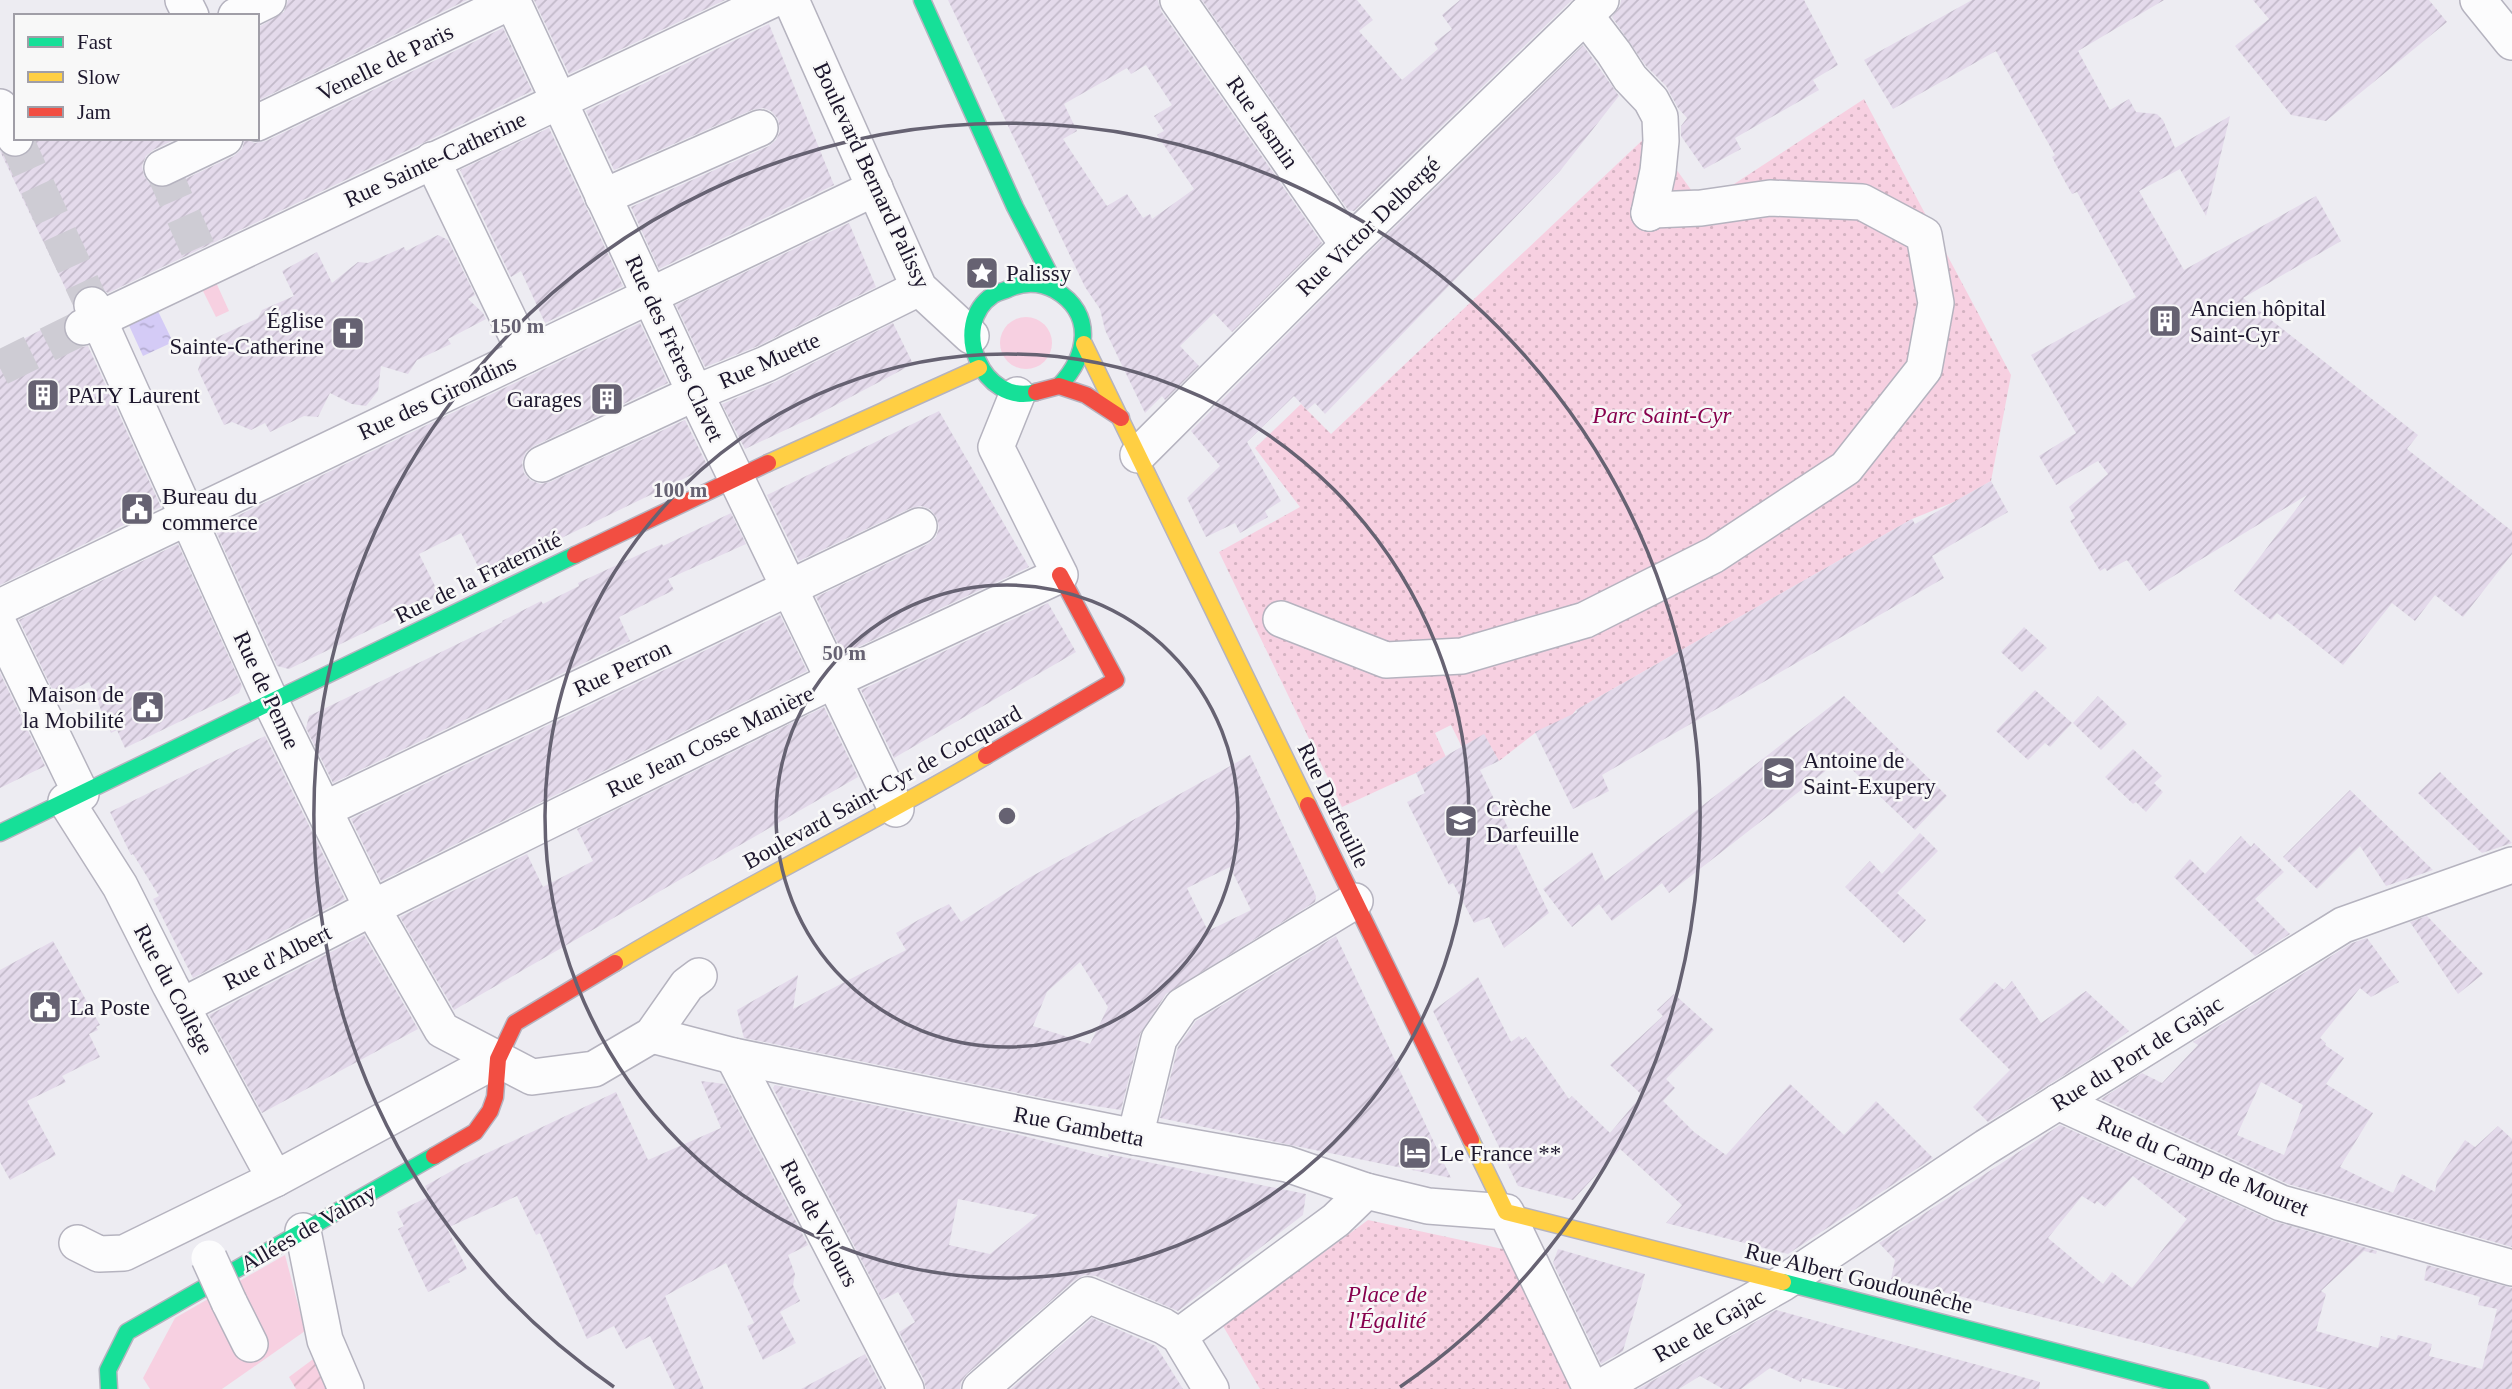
<svg xmlns="http://www.w3.org/2000/svg" width="2512" height="1389" font-family="Georgia,serif">
  <style>
    .grass { fill: #f7d0e1 }
    .park { fill: url(#park-dots) }
    .garden { fill: url(#garden-furrows) }
    .water { fill: url(#water-ripples) }
    .building { fill: url(#building-hatch); fill-rule: evenodd }
    .lines { fill: none; stroke-linecap: round; stroke-linejoin: round }
    .street-tunnel { stroke: #ceccd4; stroke-width: 35; stroke-dasharray: 35 18; stroke-linecap: butt }
    .street-casing { stroke: #b5b3bf; stroke-width: 38 }
    .fast-casing { stroke: #b5b3bf; stroke-width: 19 }
    .slow-casing { stroke: #b5b3bf; stroke-width: 19 }
    .jam-casing { stroke: #b5b3bf; stroke-width: 19 }
    .street { stroke: #fcfcfd; stroke-width: 35 }
    .fast { stroke: #16e098; stroke-width: 16 }
    .slow { stroke: #ffcf43; stroke-width: 16 }
    .jam { stroke: #f24e42; stroke-width: 16 }
    .street-bridge-casing { stroke: #b5b3bf; stroke-width: 38; stroke-linecap: butt }
    .street-bridge { stroke: #fcfcfd; stroke-width: 35 }
    .ring { fill: none; stroke: #666272; stroke-width: 3.5 }
    .labels { text-anchor: middle; stroke-width: 5; stroke-linejoin: round; paint-order: stroke }
    .street-label { font-size: 23px; fill: #1d172d; stroke: #f8f8f8 }
    .poi-label { font-size: 23px; fill: #1d172d; stroke: #f8f8f8; text-anchor: start }
    .park-label { font-size: 23px; font-style: italic; fill: #87004e; stroke: #f8f8f8 }
    .centre { fill: #666272; stroke: #f8f8f8; stroke-width: 3.5 }
    .ring-label { font-size: 21px; text-anchor: middle; font-weight: bold; fill: #666272; stroke: #f8f8f8; stroke-width: 5; stroke-linejoin: round; paint-order: stroke }
  </style>
  <defs>
    <pattern id="park-dots" width="8" height="8" patternUnits="userSpaceOnUse" patternTransform="scale(1.75)"><rect width="8" height="8" fill="#f7d0e1"/><path d="M2 2h.1M6 6h.1" fill="none" stroke="#d3b2c1" stroke-width="1.8" stroke-linecap="round"/></pattern>
    <pattern id="garden-furrows" width="10" height="10" patternUnits="userSpaceOnUse" patternTransform="scale(1.75)"><rect width="10" height="10" fill="#f7d0e1"/><path d="M-1 1l2-2M0 10L10 0M9 11l2-2" fill="none" stroke="#d3b2c1"/></pattern>
    <pattern id="water-ripples" width="26" height="14" patternUnits="userSpaceOnUse" patternTransform="scale(1.75)"><rect width="26" height="14" fill="#d4cbf6"/><path d="M2 4q2-2 4 0t4 0M15 11q2-2 4 0t4 0" fill="none" stroke="#b6aed3"/></pattern>
    <pattern id="building-hatch" width="6" height="6" patternUnits="userSpaceOnUse" patternTransform="scale(1.75)"><rect width="6" height="6" fill="#e4daeb"/><path d="M-1 1l2-2M0 6l6-6M5 7l2-2" fill="none" stroke="#c3baca"/></pattern>
  </defs>
  <rect width="100%" height="100%" fill="#edecf2"/>
  <g class="grass">
    <polygon points="214,278 229,311 216,317 200,285"/>
    <circle cx="1026" cy="343" r="26"/>
    <polygon points="285,1255 305,1331 222,1389 150,1389 143,1378 175,1318"/>
  </g>
  <g class="park">
    <polygon points="1864,99 2011,375 1991,481 1954,502 1912,519 1576,710 1572,715 1535,733 1499,761 1484,735 1462,747 1451,725 1435,733 1446,757 1416,773 1342,807 1219,552 1300,507 1255,448 1301,404 1331,434 1650,133 1702,205"/>
    <polygon points="1368,1220 1512,1251 1580,1383 1569,1389 1260,1389 1223,1326"/>
  </g>
  <polygon class="garden" points="316,1357 328,1389 296,1389 289,1377"/>
  <polygon class="water" points="155,305 173,342 143,356 126,319"/>
  <g class="building">
    <polygon points="288,0 467,0 257,101 257,28 284,12"/>
    <polygon points="534,0 725,0 569,74"/>
    <path d="M948 0H1158L1161 11 1322 243 1232 332 1214 313 1180 346 1199 366 1165 400 1162 396 1145 413 1105 330 1100 309 1085 287ZM1146 65 1172 105 1154 116 1164 131 1157 135 1194 189 1152 219 1150 214 1143 218 1127 194 1107 206 1063 139 1077 131 1064 104 1127 68 1131 74Z"/>
    <polygon points="1202,0 1357,0 1373,20 1359,31 1402,80 1438,49 1434,43 1452,29 1442,15 1460,0 1572,0 1354,211 1348,210"/>
    <polygon points="1621,0 1804,0 1838,65 1813,80 1819,90 1735,138 1741,149 1704,169 1681,136 1681,126 1687,118 1678,108 1666,86 1646,66 1612,17 1620,6"/>
    <polygon points="1972,0 2164,0 2078,51 2110,110 2129,99 2136,112 2157,114 2163,120 2175,148 2230,116 2206,216 2180,169 2139,191 2184,270 2316,196 2341,241 2243,298 2418,435 2407,449 2512,531 2512,554 2463,617 2435,595 2415,621 2392,603 2343,665 2277,613 2271,620 2234,591 2307,495 2149,591 2127,560 2107,571 2105,568 2100,571 2070,521 2075,518 2069,507 2108,474 2098,461 2056,485 2039,456 2076,433 2031,355 2136,297 2077,192 2072,194 2063,178 2052,157 2055,155 1996,51 1893,109 1864,60"/>
    <polygon points="2253,0 2429,0 2447,22 2326,121 2291,115 2235,46 2269,19"/>
    <polygon points="769,24 834,185 659,269 631,207 769,146 776,140 780,131 778,119 771,111 763,108 752,110 614,170 586,111"/>
    <polygon points="503,28 532,91 108,293 95,285 83,287 76,293 72,302 0,151 13,158 23,156 32,149 35,138 178,138 153,150 146,156 142,166 144,176 150,184 160,188 170,186 234,156 242,149 245,139 255,143 266,141"/>
    <polygon points="1583,45 1619,96 1560,171 1325,414 1315,403 1307,410 1294,396 1247,442 1281,501 1265,511 1268,517 1240,533 1235,523 1206,537 1187,498 1220,466 1191,431 1362,259"/>
    <polygon points="549,128 623,286 545,323 521,271 511,277 460,170"/>
    <polygon points="849,223 876,287 758,346 705,367 676,305"/>
    <polygon points="438,235 448,240 475,295 468,299 483,313 486,319 448,339 451,344 417,360 408,374 381,366 378,391 366,406 352,404 330,393 318,417 304,416 270,432 265,423 251,430 232,422 224,425 198,370 207,342 258,318 262,310 294,296 282,271 317,252 332,283 358,262 368,263 404,247 406,251"/>
    <polygon points="66,317 63,326 65,336 72,344 81,347 88,346 161,507 0,585 0,351"/>
    <polygon points="640,323 668,383 534,446 526,452 522,462 524,473 530,480 540,484 550,482 685,420 708,467 483,576 461,533 419,554 440,596 289,669 277,666 214,527"/>
    <polygon points="893,323 913,364 813,417 745,449 722,404 775,382"/>
    <polygon points="939,411 1029,567 843,654 816,597 928,544 936,537 939,528 937,518 930,509 921,506 911,508 799,561 767,495"/>
    <polygon points="1991,481 2008,512 1932,556 1944,578 1602,775 1609,791 1573,809 1535,732 1577,712 1576,710 1912,519 1915,524"/>
    <polygon points="731,513 746,544 668,579 674,590 619,617 630,641 333,783 306,728 309,716 503,622 502,621 541,601 543,604 579,586 578,583 662,544 663,546"/>
    <polygon points="178,544 242,686 239,693 125,748 117,730 111,733 89,682 56,697 19,620"/>
    <polygon points="1048,603 1076,652 894,758 861,690"/>
    <polygon points="780,615 807,671 381,881 351,819"/>
    <polygon points="2024,627 2047,648 2022,672 2001,652"/>
    <polygon points="0,673 45,766 0,788"/>
    <polygon points="2035,690 2072,723 2050,747 2045,743 2028,760 1996,731"/>
    <polygon points="1844,696 1947,796 1915,830 1841,759 1669,893 1662,883 1612,921 1599,904 1572,927 1543,889 1592,852 1605,881"/>
    <polygon points="2098,696 2127,724 2101,750 2073,723"/>
    <polygon points="824,707 858,777 454,1010 400,917 527,854 543,887 593,861 577,829"/>
    <polygon points="1484,734 1499,761 1480,770 1549,913 1504,948 1489,917 1474,923 1453,883 1449,885 1407,802 1425,793 1416,773"/>
    <polygon points="265,736 345,899 193,978 153,899 159,896 133,854 131,855 110,812"/>
    <polygon points="2133,749 2162,776 2154,783 2163,792 2146,812 2136,802 2133,804 2105,777"/>
    <path d="M1250 755 1316 896 1315 902 1166 994 1140 1034 1121 1110 1049 1099 744 1038 737 1010 798 975 793 1009 906 950 896 933 920 919 949 904 961 922 1027 879ZM1230 867 1251 910 1208 931 1187 888ZM1080 962 1108 1007 1090 1044 1033 1026 1047 992Z"/>
    <polygon points="2440,772 2512,843 2482,853 2418,793"/>
    <polygon points="2350,790 2433,870 2386,886 2360,846 2317,889 2283,857"/>
    <polygon points="1920,833 1938,851 1897,893 1926,920 1904,943 1845,887 1870,861 1882,874"/>
    <polygon points="2241,836 2251,847 2254,843 2284,872 2255,899 2290,934 2255,956 2174,877 2190,859 2205,874"/>
    <polygon points="2427,916 2483,974 2458,994 2410,922"/>
    <polygon points="364,935 418,1029 262,1113 209,1015"/>
    <polygon points="1336,936 1364,995 1451,1178 1160,1118 1178,1047 1196,1021"/>
    <path d="M2367 938 2399 982 2371 997 2360 988 2320 1038 2326 1043 2325 1045 2344 1058 2326 1084 2373 1113 2340 1167 2393 1193 2402 1174 2435 1192 2437 1181 2465 1140 2475 1147 2498 1126 2512 1139V1247L2288 1184 2101 1099 2142 1073 2162 1083 2198 1045 2193 1042 2352 943ZM2261 1082 2303 1105 2284 1155 2237 1135Z"/>
    <polygon points="53,941 100,1025 96,1027 98,1030 89,1034 100,1057 62,1076 66,1082 27,1101 56,1155 10,1180 0,1162 0,970"/>
    <polygon points="1478,977 1511,1042 1519,1036 1522,1040 1526,1037 1569,1099 1572,1096 1610,1133 1642,1095 1610,1065 1663,1016 1657,1010 1674,994 1714,1030 1666,1079 1675,1088 1663,1101 1694,1132 1726,1155 1790,1084 1844,1135 1876,1101 1933,1158 1788,1254 1666,1223 1682,1205 1620,1149 1573,1200 1518,1186 1433,1011"/>
    <polygon points="2012,981 2041,1023 2086,991 2129,1031 2100,1053 1988,1122 1973,1107 2010,1070 1959,1019 1995,982 2004,990"/>
    <polygon points="701,1081 725,1084 808,1245 788,1255 795,1274 793,1285 800,1301 780,1312 796,1343 763,1360 747,1326 754,1323 726,1263 665,1296 704,1389 675,1389 650,1336 626,1349 614,1326 587,1339 540,1233 536,1235 517,1196 447,1228 467,1269 448,1279 450,1282 428,1292 398,1229 404,1226 397,1212 430,1196 425,1186 464,1164 616,1092 648,1160 721,1128"/>
    <path d="M775 1085 1016 1134 1109 1158 1108 1154 1306 1194 1303 1215 1178 1311 1096 1276 1084 1275 1075 1280 967 1374 961 1382 960 1389H926L924 1380 899 1332 915 1322 898 1292 882 1300 773 1088ZM958 1199 1038 1215 990 1254 949 1245Z"/>
    <path d="M2060 1125 2273 1221 2377 1251 2376 1254 2364 1251 2321 1291 2326 1294 2316 1331 2378 1348 2381 1336 2396 1340 2398 1335 2432 1344 2429 1356 2482 1369 2497 1309 2478 1305 2480 1297 2424 1280 2427 1265 2512 1288V1389H2327L1891 1279 1895 1260 1879 1243ZM2133 1176 2187 1219 2132 1288 2112 1272 2103 1284 2048 1238 2082 1196 2095 1204 2097 1201 2105 1207Z"/>
    <polygon points="1558,1249 1645,1274 1623,1351 1601,1364 1553,1263"/>
    <polygon points="1776,1310 2040,1382 2039,1389 1844,1389 1802,1378 1801,1382 1770,1368 1741,1389 1723,1389 1700,1376 1679,1389 1638,1389"/>
    <polygon points="1092,1318 1156,1346 1183,1389 1011,1389"/>
    <polygon points="865,1354 883,1389 801,1389 842,1367"/>
  </g>
  <g class="lines">
    <g class="street-tunnel">
      <polyline points="15,138 92,305"/>
      <polyline points="162,168 206,267"/>
      <polyline points="0,368 83,327"/>
    </g>
    <defs>
      <g id="street">
        <polyline points="183,0 191,16"/>
        <polyline points="512,0 695,393 896,809"/>
        <polyline points="791,0 919,288 971,336"/>
        <polyline points="1178,0 1348,245"/>
        <polyline points="2478,0 2512,42"/>
        <polyline points="1585,15 1614,53 1630,78 1651,100 1660,117 1661,141 1658,171 1649,213"/>
        <polyline points="236,16 268,0"/>
        <polyline points="0,107 15,138"/>
        <polyline points="257,123 512,1"/>
        <polyline points="432,160 526,355"/>
        <polyline points="162,168 225,138"/>
        <polyline points="603,197 760,128"/>
        <polyline points="92,305 271,702 372,908 442,1030 532,1077 594,1069 652,1035 687,985 699,976"/>
        <polyline points="83,327 772,0"/>
        <polyline points="1138,455 1348,245 1601,0"/>
        <polyline points="542,464 695,393 766,364 919,288"/>
        <polyline points="0,607 875,188"/>
        <polyline points="1281,619 1386,660 1462,656 1585,620 1714,555 1846,468 1924,369 1936,303 1924,235 1862,202 1770,198 1701,208 1653,210 1649,213"/>
        <polyline points="0,627 81,794"/>
        <polyline points="66,801 120,886 170,985 275,1179"/>
        <polyline points="325,809 919,526"/>
        <polyline points="182,1006 372,908 832,681 1060,575 996,447 1017,395"/>
        <polyline points="652,1035 733,1056 1135,1137 1287,1164 1366,1191 1428,1206 1506,1212 1591,1389"/>
        <polyline points="733,1056 906,1389"/>
        <polyline points="2058,1102 2281,1203 2512,1268"/>
        <polyline points="1135,1137 1159,1039 1182,1006 1355,901"/>
        <polyline points="303,1231 325,1340 346,1389"/>
        <polyline points="77,1243 99,1254 124,1253 275,1179 498,1059"/>
        <polyline points="229,1302 250,1344"/>
        <polyline points="1179,1336 1336,1220 1366,1191"/>
        <polyline points="980,1389 1088,1295 1163,1326 1179,1336 1211,1389"/>
        <polyline points="1598,1389 1783,1283 1986,1147 2343,925 2512,865"/>
      </g>
      <g id="fast">
        <polyline points="922,0 1015,207 1059,292"/>
        <path d="M1036 392C983 407 948 325 993 295 998 292 1004 291 1008 289 1023 282 1040 282 1055 290 1096 314 1087 357 1059 386"/>
        <polyline points="0,833 575,555"/>
        <polyline points="1783,1282 2201,1389"/>
        <polyline points="109,1389 108,1370 127,1332 434,1156"/>
      </g>
      <g id="slow">
        <polyline points="1084,344 1308,805"/>
        <polyline points="768,463 979,368"/>
        <path d="M615 963C736 890 864 828 986 756"/>
        <polyline points="1471,1140 1506,1212 1783,1282"/>
      </g>
      <g id="jam">
        <polyline points="1036,392 1059,386 1086,395 1121,418"/>
        <polyline points="575,555 768,463"/>
        <polyline points="986,756 1116,680 1060,575"/>
        <polyline points="1308,805 1471,1140"/>
        <polyline points="434,1156 475,1132 490,1111 495,1097 498,1059 515,1023 615,963"/>
      </g>
    </defs>
    <use href="#street" class="street-casing"/>
    <use href="#fast" class="fast-casing"/>
    <use href="#slow" class="slow-casing"/>
    <use href="#jam" class="jam-casing"/>
    <use href="#street" class="street"/>
    <use href="#fast" class="fast"/>
    <use href="#slow" class="slow"/>
    <use href="#jam" class="jam"/>
    <defs>
      <polyline id="street-bridge" points="209,1258 229,1302"/>
    </defs>
    <use href="#street-bridge" class="street-bridge-casing"/>
    <use href="#street-bridge" class="street-bridge"/>
  </g>
  <g class="ring">
    <circle cx="1007" cy="816" r="231"/>
    <circle cx="1007" cy="816" r="462"/>
    <path d="M614 1387A693 693 0 1 1 1400 1387"/>
  </g>
  <defs>
    <symbol id="sight-square" viewBox="-11 -11 22 22"><rect x="-9" y="-9" width="18" height="18" rx="4" fill="#666272" stroke="#f8f8f8"/><path d="M0-6L1.8-2.2L6-1.7L2.9 1.2L3.7 5.4L0 3.3L-3.7 5.4L-2.9 1.2L-6-1.7L-1.8-2.2Z" fill="#fff"/></symbol>
    <symbol id="building-square" viewBox="-11 -11 22 22"><rect x="-9" y="-9" width="18" height="18" rx="4" fill="#666272" stroke="#f8f8f8"/><path d="M-4-6H4V6H1V3H-1V6H-4ZM-2.5-4.3h1.7v1.8h-1.7ZM.8-4.3h1.7v1.8H.8ZM-2.5-1h1.7V.8h-1.7ZM.8-1h1.7V.8H.8Z" fill="#fff"/></symbol>
    <symbol id="church-square" viewBox="-11 -11 22 22"><rect x="-9" y="-9" width="18" height="18" rx="4" fill="#666272" stroke="#f8f8f8"/><path d="M-1.2-6h2.4v3.5h3.3v2.4h-3.3V6h-2.4V-.1h-3.3v-2.4h3.3Z" fill="#fff"/></symbol>
    <symbol id="civic-square" viewBox="-11 -11 22 22"><rect x="-9" y="-9" width="18" height="18" rx="4" fill="#666272" stroke="#f8f8f8"/><path d="M-.6-6.5H3V-4.5H.6V-3L4-1V1h2V6H-6V1h2V-1L-.6-3ZM-1.2 2.5V6h2.4V2.5Z" fill="#fff"/></symbol>
    <symbol id="school-square" viewBox="-11 -11 22 22"><rect x="-9" y="-9" width="18" height="18" rx="4" fill="#666272" stroke="#f8f8f8"/><path d="M0-5L7-2L0 1L-7-2ZM-4 1L0 2.5L4 1V4Q0 6-4 4Z" fill="#fff"/></symbol>
    <symbol id="hotel-square" viewBox="-11 -11 22 22"><rect x="-9" y="-9" width="18" height="18" rx="4" fill="#666272" stroke="#f8f8f8"/><path d="M-6-4.5h1.5V1H6V5H4.5V3h-9V5H-6ZM-4 0a1.8 1.8 0 1 1 3.6 0ZM.5 0V-2.5h3Q6-2.5 6 0Z" fill="#fff"/></symbol>
  </defs>
  <g fill-rule="evenodd">
    <use href="#sight-square" x="963" y="254" width="38" height="38"/>
    <use href="#building-square" x="2146" y="302" width="38" height="38"/>
    <use href="#church-square" x="329" y="314" width="38" height="38"/>
    <use href="#building-square" x="24" y="376" width="38" height="38"/>
    <use href="#building-square" x="588" y="380" width="38" height="38"/>
    <use href="#civic-square" x="118" y="490" width="38" height="38"/>
    <use href="#civic-square" x="129" y="688" width="38" height="38"/>
    <use href="#school-square" x="1760" y="754" width="38" height="38"/>
    <use href="#school-square" x="1442" y="802" width="38" height="38"/>
    <use href="#civic-square" x="26" y="988" width="38" height="38"/>
    <use href="#hotel-square" x="1396" y="1134" width="38" height="38"/>
  </g>
  <g class="labels">
    <g class="street-label">
      <text transform="translate(385 62) rotate(-26)" y="8">Venelle de Paris</text>
      <text transform="translate(1263 122) rotate(55)" y="8">Rue Jasmin</text>
      <text transform="translate(435 159) rotate(-25)" y="8">Rue Sainte-Catherine</text>
      <text transform="translate(872 175) rotate(65)" y="8">Boulevard Bernard Palissy</text>
      <text transform="translate(1368 226) rotate(-44)" y="8">Rue Victor Delbergé</text>
      <text transform="translate(675 348) rotate(65)" y="8">Rue des Frères Clavet</text>
      <text transform="translate(769 360) rotate(-24)" y="8">Rue Muette</text>
      <text transform="translate(437 397) rotate(-25)" y="8">Rue des Girondins</text>
      <text transform="translate(478 577) rotate(-26)" y="8">Rue de la Fraternité</text>
      <text transform="translate(622 668) rotate(-25)" y="8">Rue Perron</text>
      <text transform="translate(267 690) rotate(65)" y="8">Rue de Penne</text>
      <text transform="translate(710 741) rotate(-26)" y="8">Rue Jean Cosse Manière</text>
      <text transform="translate(882 787) rotate(-29)" y="8">Boulevard Saint-Cyr de Cocquard</text>
      <text transform="translate(1334 805) rotate(64)" y="8">Rue Darfeuille</text>
      <text transform="translate(277 957) rotate(-27)" y="8">Rue d'Albert</text>
      <text transform="translate(174 989) rotate(62)" y="8">Rue du Collège</text>
      <text transform="translate(2137 1053) rotate(-32)" y="8">Rue du Port de Gajac</text>
      <text transform="translate(1079 1126) rotate(11)" y="8">Rue Gambetta</text>
      <text transform="translate(2203 1165) rotate(23)" y="8">Rue du Camp de Mouret</text>
      <text transform="translate(820 1223) rotate(62)" y="8">Rue de Velours</text>
      <text transform="translate(308 1228) rotate(-30)" y="8">Allées de Valmy</text>
      <text transform="translate(1859 1278) rotate(14)" y="8">Rue Albert Goudounêche</text>
      <text transform="translate(1709 1325) rotate(-30)" y="8">Rue de Gajac</text>
    </g>
    <g class="poi-label">
      <text x="1006" y="281">Palissy</text>
      <text x="2190" y="316">Ancien hôpital<tspan x="2190" dy="26">Saint-Cyr</tspan></text>
      <text x="324" y="328" text-anchor="end">Église<tspan x="324" dy="26">Sainte-Catherine</tspan></text>
      <text x="68" y="403">PATY Laurent</text>
      <text x="582" y="407" text-anchor="end">Garages</text>
      <text x="162" y="504">Bureau du<tspan x="162" dy="26">commerce</tspan></text>
      <text x="124" y="702" text-anchor="end">Maison de<tspan x="124" dy="26">la Mobilité</tspan></text>
      <text x="1803" y="768">Antoine de<tspan x="1803" dy="26">Saint-Exupery</tspan></text>
      <text x="1486" y="816">Crèche<tspan x="1486" dy="26">Darfeuille</tspan></text>
      <text x="70" y="1015">La Poste</text>
      <text x="1440" y="1161">Le France **</text>
    </g>
    <g class="park-label">
      <text x="1662" y="423">Parc Saint-Cyr</text>
      <text x="1387" y="1302">Place de<tspan x="1387" dy="26">l'Égalité</tspan></text>
    </g>
  </g>
  <circle cx="1007" cy="816" r="10" class="centre"/>
  <g class="ring-label">
    <text x="517" y="333">150 m</text>
    <text x="680" y="497">100 m</text>
    <text x="844" y="660">50 m</text>
  </g>
  <rect x="14" y="14" width="245" height="126" fill="#f8f8f8" stroke="#a09ea7" stroke-width="2"/>
  <rect x="28" y="37" width="35" height="10" fill="#16e098" stroke="#a09ea7" stroke-width="2"/>
  <text x="77" y="49" font-size="21" fill="#1d172d">Fast</text>
  <rect x="28" y="72" width="35" height="10" fill="#ffcf43" stroke="#a09ea7" stroke-width="2"/>
  <text x="77" y="84" font-size="21" fill="#1d172d">Slow</text>
  <rect x="28" y="107" width="35" height="10" fill="#f24e42" stroke="#a09ea7" stroke-width="2"/>
  <text x="77" y="119" font-size="21" fill="#1d172d">Jam</text>
</svg>
